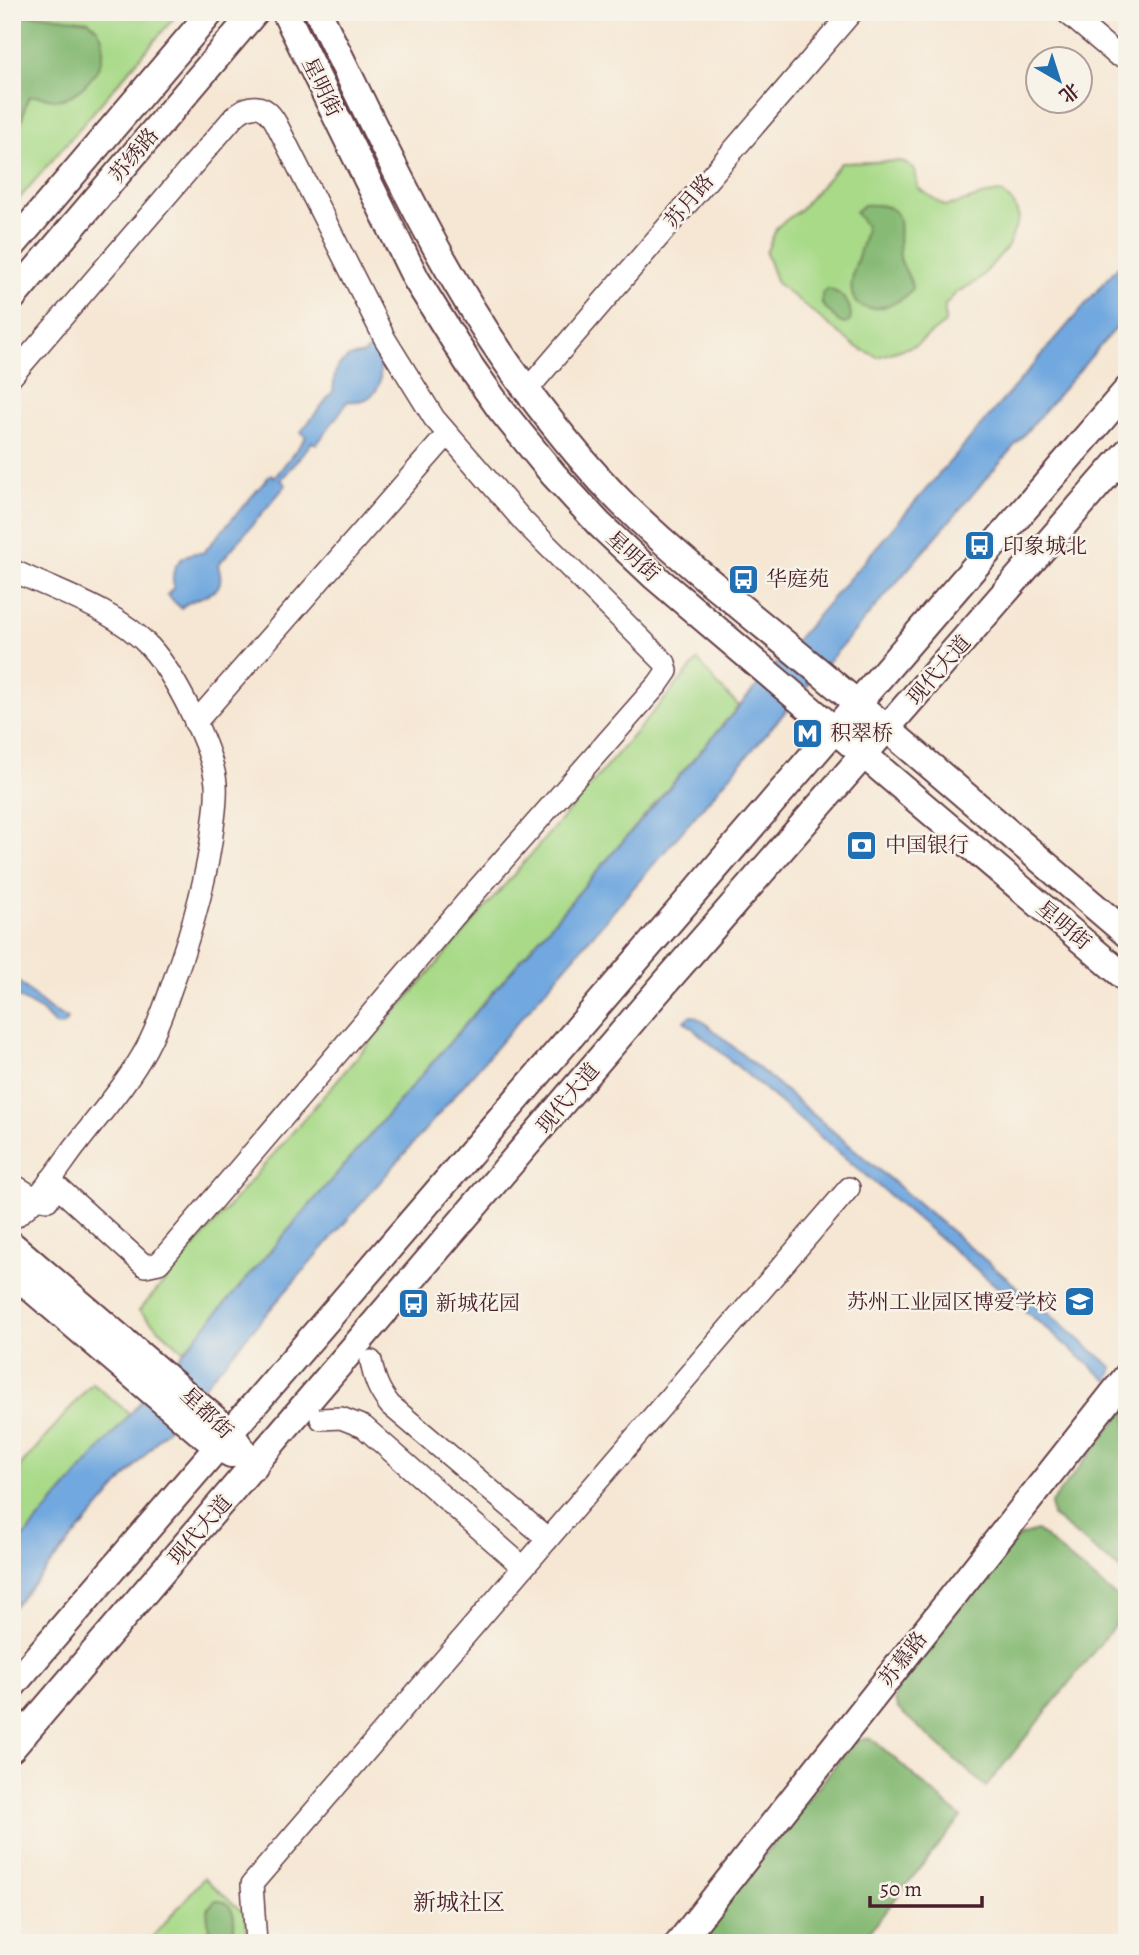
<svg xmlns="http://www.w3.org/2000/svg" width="1139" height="1955" font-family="Alegreya,'Noto Serif SC',serif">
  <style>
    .green { fill: #a8da88; stroke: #797c5a; stroke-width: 2 }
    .forest { fill: #86ba74; stroke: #686c50; stroke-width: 2 }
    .water { fill: #71a8df; stroke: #5e6485; stroke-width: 2 }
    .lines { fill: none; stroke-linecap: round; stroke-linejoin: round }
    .minor-casing { stroke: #643d44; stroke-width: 24 }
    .major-casing { stroke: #643d44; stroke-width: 30 }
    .minor { stroke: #fff; stroke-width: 21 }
    .major { stroke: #fff; stroke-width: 26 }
    .labels { text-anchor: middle; stroke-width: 5; stroke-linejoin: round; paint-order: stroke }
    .street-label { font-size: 21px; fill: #4a1f2b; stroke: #f7f3e8 }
    .poi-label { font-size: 21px; fill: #4a1f2b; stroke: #f7f3e8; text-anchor: start }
    .neighbourhood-label { font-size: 23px; fill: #4a1f2b; stroke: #f7f3e8 }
  </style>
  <rect width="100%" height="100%" fill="#f7f3e8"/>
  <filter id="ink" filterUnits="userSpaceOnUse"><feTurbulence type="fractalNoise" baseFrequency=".0143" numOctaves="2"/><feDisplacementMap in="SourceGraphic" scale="14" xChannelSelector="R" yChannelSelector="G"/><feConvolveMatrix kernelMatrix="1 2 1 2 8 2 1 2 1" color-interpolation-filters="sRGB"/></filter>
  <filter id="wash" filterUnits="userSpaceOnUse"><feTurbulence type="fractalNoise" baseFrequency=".00686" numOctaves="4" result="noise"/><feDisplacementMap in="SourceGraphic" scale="28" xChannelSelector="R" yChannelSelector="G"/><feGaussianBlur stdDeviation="1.57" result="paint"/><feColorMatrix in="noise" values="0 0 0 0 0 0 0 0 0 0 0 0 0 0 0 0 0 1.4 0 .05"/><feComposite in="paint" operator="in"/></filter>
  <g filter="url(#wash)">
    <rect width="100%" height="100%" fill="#f6e7d4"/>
    <g class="green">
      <polygon points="12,12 179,12 12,207"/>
      <path d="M902 161 915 170 918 188 945 206C965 203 981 194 1001 192L1014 204 1019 218 1008 246 979 280 957 292 945 305V323L916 345 878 357 856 347 777 283 766 253 777 227 801 209 841 163Z"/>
      <polygon points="698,660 717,684 739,706 184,1351 139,1311"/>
      <polygon points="92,1383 130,1414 12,1551 12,1476"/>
      <polygon points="204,1878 245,1914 249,1943 147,1943"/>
    </g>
    <g class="forest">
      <path d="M41 15 89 21C122 45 92 90 62 99 51 102 41 93 29 97 21 110 26 124 12 134V16Z"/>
      <path d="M863 205C912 202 896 226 900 257 902 269 911 276 912 288 905 304 866 317 855 301 843 282 865 247 866 226L855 212Z"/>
      <path d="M827 289C841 291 854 306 850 321L845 324 839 322 822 304V293Z"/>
      <polygon points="1127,1407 1127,1575 1052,1516 1051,1503"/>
      <polygon points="1037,1531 1127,1606 1127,1610 986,1787 898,1709 894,1701 898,1684 1019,1536"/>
      <polygon points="871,1738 961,1817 860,1943 695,1943 852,1744 860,1739"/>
      <path d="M216 1900C239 1903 235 1926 232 1943H205L209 1932 207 1909Z"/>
    </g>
    <g class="water">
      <polygon points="1127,256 1127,315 12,1609 12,1551"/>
      <path d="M371 347H374L382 361C378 369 381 371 380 379 378 396 364 403 348 401L317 444 312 442 281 480 286 485 218 565C230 600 195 593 181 608L167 595 174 587C169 567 182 551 203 553L271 474 275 477 306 437 301 432 333 391 335 374 338 366 349 357 364 354Z"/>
      <polygon points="12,976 49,1009 67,1018 66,1022 61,1026 55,1025 42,1011 12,994"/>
      <polygon points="690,1016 694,1016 705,1023 1113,1368 1108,1381 684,1021"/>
    </g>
  </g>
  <g filter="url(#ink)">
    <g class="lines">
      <defs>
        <g id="minor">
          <polyline points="1066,12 1117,55 1127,54"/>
          <path d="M12 376 234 117C250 102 265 103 276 123L385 339 434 418 524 522 665 663 667 671 658 684 475 892 159 1263 145 1266 50 1180"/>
          <polyline points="527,390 852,12"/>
          <path d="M12 570C57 592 115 609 150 647 174 673 213 749 216 784 217 798 215 813 213 827 207 880 192 930 174 980 166 1003 158 1027 146 1049 127 1084 99 1115 74 1148 56 1172 38 1202 12 1219"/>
          <polyline points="195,723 447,435"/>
          <polyline points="12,1184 35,1198 48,1200"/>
          <path d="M371 1361C374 1379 379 1391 390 1405L548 1539"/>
          <polyline points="321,1419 341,1418 364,1427 523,1567"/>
          <polyline points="256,1943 252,1884 849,1188"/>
        </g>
        <g id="major">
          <polyline points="285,12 416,279 470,366 501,410 553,474 599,524 654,576 1127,979"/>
          <path d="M318 12C382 141 440 274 526 389 556 429 588 469 623 504 686 565 755 618 822 674 925 760 1025 847 1127 934"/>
          <polyline points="12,246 211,12"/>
          <polyline points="12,298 255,12"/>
          <polyline points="12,1245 230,1432 254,1467"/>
          <polyline points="12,1272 198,1431 218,1447 231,1454"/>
          <polyline points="12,1686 1127,390"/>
          <polyline points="12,1748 645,1006 1127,452"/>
          <polyline points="679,1943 1127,1376"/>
        </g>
      </defs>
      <use href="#minor" class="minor-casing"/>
      <use href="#major" class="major-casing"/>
      <use href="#minor" class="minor"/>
      <use href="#major" class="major"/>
    </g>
  </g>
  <defs>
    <symbol id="bus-square" viewBox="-11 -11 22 22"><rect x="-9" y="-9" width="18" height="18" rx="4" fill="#1f6fb2" stroke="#f7f3e8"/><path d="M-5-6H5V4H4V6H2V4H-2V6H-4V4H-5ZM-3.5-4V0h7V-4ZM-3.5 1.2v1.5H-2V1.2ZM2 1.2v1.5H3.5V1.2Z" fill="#fff"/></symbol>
    <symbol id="metro-square" viewBox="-11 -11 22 22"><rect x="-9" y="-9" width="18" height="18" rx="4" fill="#1f6fb2" stroke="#f7f3e8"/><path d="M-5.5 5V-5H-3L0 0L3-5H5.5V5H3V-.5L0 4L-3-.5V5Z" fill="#fff"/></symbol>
    <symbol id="bank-square" viewBox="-11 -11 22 22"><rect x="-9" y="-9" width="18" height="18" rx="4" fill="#1f6fb2" stroke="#f7f3e8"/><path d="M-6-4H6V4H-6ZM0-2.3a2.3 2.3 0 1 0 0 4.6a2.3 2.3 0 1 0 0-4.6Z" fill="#fff"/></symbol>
    <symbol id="school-square" viewBox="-11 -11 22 22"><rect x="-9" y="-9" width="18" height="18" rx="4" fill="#1f6fb2" stroke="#f7f3e8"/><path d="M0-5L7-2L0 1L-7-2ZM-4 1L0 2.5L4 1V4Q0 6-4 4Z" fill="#fff"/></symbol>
  </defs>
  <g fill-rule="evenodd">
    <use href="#bus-square" x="962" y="528" width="35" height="35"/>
    <use href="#bus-square" x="726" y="562" width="35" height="35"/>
    <use href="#metro-square" x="790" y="716" width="35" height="35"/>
    <use href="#bank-square" x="844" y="828" width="35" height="35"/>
    <use href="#school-square" x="1062" y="1284" width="35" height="35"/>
    <use href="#bus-square" x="396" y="1286" width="35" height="35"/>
  </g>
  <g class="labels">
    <g class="street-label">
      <text transform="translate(322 87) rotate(64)" y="7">星明街</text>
      <text transform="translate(134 155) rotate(-50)" y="7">苏绣路</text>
      <text transform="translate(689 201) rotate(-50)" y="7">苏月路</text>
      <text transform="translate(633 556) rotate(43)" y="7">星明街</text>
      <text transform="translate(939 670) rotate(-49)" y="7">现代大道</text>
      <text transform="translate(1064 925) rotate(40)" y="7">星明街</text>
      <text transform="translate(568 1098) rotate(-50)" y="7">现代大道</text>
      <text transform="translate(207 1413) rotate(44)" y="7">星都街</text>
      <text transform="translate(200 1530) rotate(-49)" y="7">现代大道</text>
      <text transform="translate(903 1659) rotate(-52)" y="7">苏慕路</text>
    </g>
    <g class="poi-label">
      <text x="1003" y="553">印象城北</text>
      <text x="766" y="586">华庭苑</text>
      <text x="830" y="740">积翠桥</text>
      <text x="885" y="852">中国银行</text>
      <text x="1057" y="1309" text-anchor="end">苏州工业园区博爱学校</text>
      <text x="436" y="1310">新城花园</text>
    </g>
    <g class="neighbourhood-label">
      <text x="459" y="1910">新城社区</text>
    </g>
  </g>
  <rect width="1139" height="1955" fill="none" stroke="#f7f3e8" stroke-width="42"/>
  <g transform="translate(1059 80) rotate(141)"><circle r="33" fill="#f7f3e8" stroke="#b29e9c" stroke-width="2"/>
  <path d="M0-5L12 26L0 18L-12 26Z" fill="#1f6fb2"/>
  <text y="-10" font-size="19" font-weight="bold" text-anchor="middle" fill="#4a1f2b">北</text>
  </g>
  <path d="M870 1896v10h112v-10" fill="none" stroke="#4a1f2b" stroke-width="3.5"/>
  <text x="880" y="1896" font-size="21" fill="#4a1f2b" stroke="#f7f3e8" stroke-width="5" paint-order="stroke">50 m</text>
</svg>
